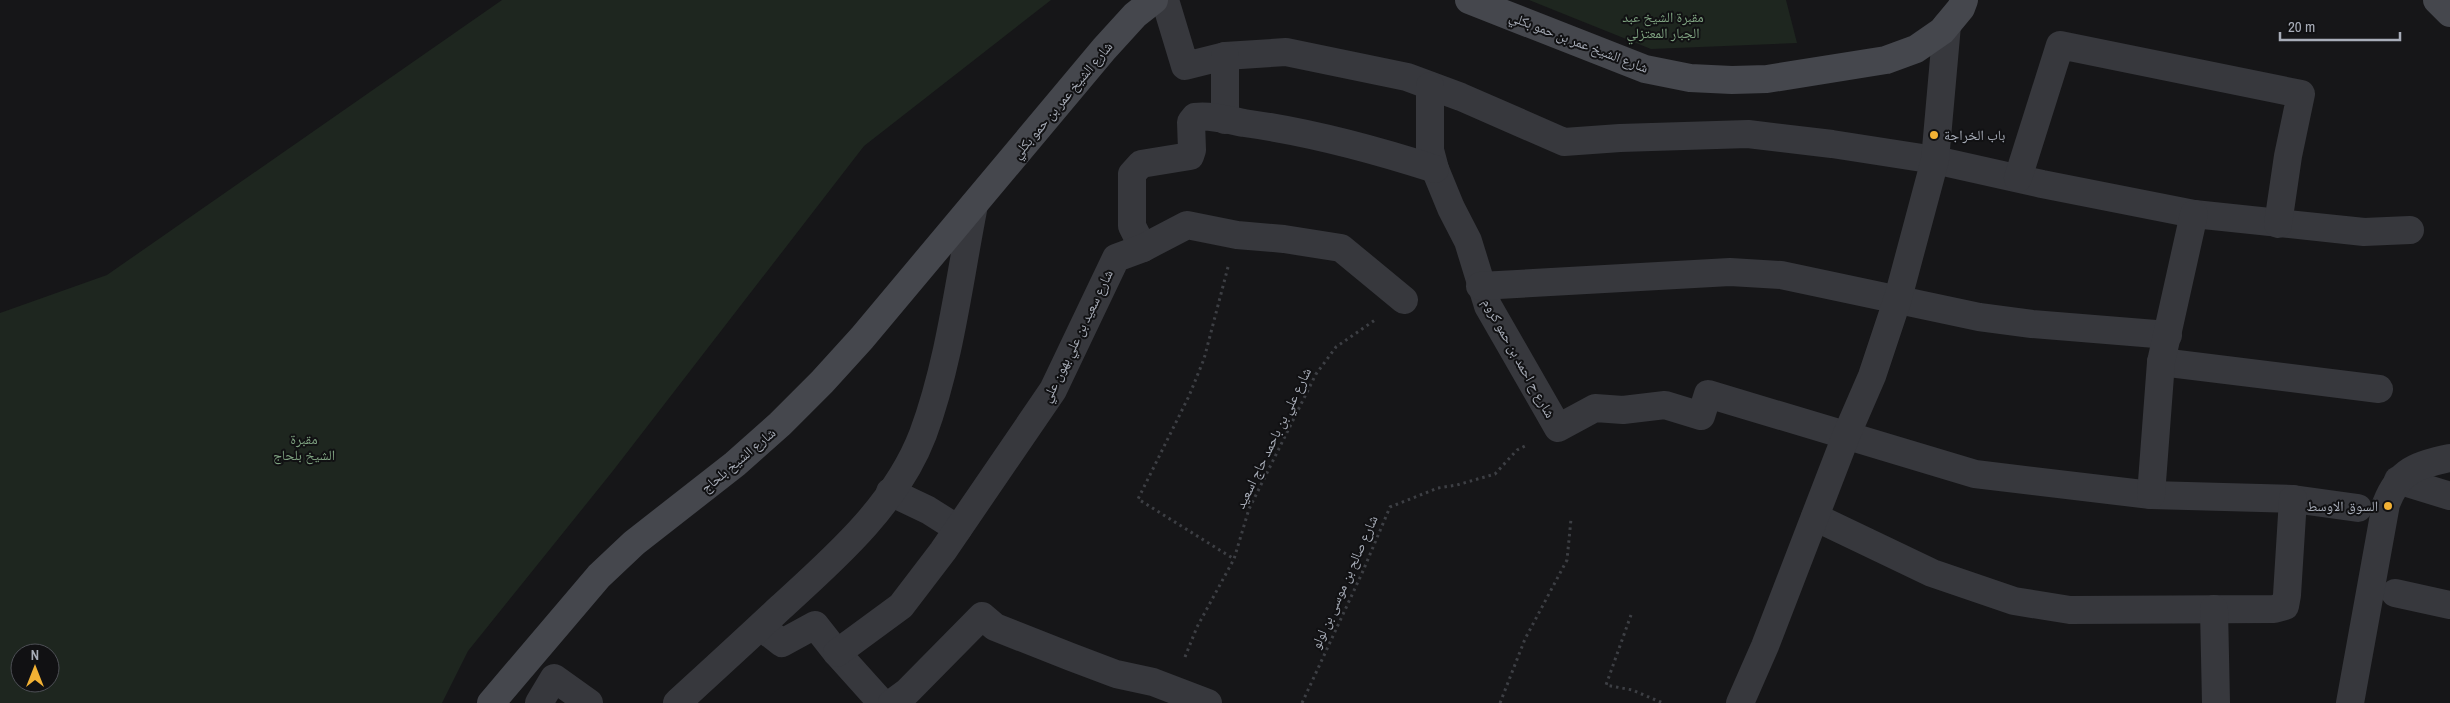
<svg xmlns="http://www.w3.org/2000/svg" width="2450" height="703" font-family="'Archivo Narrow','Noto Naskh Arabic',sans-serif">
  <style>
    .green { fill: #1e261f; fill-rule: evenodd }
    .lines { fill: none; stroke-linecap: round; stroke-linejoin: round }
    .path { stroke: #3d3f44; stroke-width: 3; stroke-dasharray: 2.5 4; stroke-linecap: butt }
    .street { stroke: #37383d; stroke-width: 28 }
    .secondary { stroke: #45474d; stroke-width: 28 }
    .poi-dot { fill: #f2b134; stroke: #111113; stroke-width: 2 }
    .labels { text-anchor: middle; stroke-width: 4; stroke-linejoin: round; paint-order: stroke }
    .park-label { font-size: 14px; fill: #7fa381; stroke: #111113 }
    .street-label { font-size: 14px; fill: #a8adb8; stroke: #111113 }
    .poi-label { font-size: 14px; fill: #a8adb8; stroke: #111113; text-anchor: start }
  </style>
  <rect width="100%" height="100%" fill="#161618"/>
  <g class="green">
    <path d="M502 0H1051L864 146 612 472 468 651 442 703H0V313L107 275ZM20 653H50V683H20Z"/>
    <polygon points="1529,0 1786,0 1797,43 1651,49"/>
  </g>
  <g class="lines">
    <g class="path">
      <polyline points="1228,267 1204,359 1189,396 1138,499 1234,559"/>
      <polyline points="1631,615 1606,685 1632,690 1663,703"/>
      <polyline points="1185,657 1197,627 1234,559 1249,509 1316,374 1336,347 1375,320"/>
      <polyline points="1302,703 1363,571 1390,507 1438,488 1457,485 1495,474 1517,450 1527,445"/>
      <polyline points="1500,703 1525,639 1567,560 1571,519"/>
    </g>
    <g class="street">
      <polyline points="1165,0 1185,66 1225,56 1286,52 1407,77 1461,97 1564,142 1620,138 1748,134 1832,144 1935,160 2042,184 2194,214 2364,232 2410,230"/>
      <polyline points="1225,56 1225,120"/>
      <polyline points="1430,86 1430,150 1435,169 1451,208 1468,241 1488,306 1558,428 1595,408 1623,410 1665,405 1701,416 1708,394 1975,474 2151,495 2293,499 2358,508"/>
      <polyline points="2018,178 2060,45 2301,94 2288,156 2278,224"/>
      <path d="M1143 248 1132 226V174L1141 164 1190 156 1192 150 1191 122 1195 117C1210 115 1229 120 1244 123 1310 132 1373 149 1435 169"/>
      <polyline points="1480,286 1730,272 1781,275 1979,317 2032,324 2168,335"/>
      <polyline points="2161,362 2379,389"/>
      <polyline points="2398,480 2450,496"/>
      <polyline points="890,492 928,510 958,529"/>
      <polyline points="2151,495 2161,362 2194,214"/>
      <polyline points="1815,517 1932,573 2014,601 2070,610 2274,609 2285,606 2287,595 2293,499"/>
      <polyline points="2395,593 2450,605"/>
      <polyline points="2214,609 2216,703"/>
      <polyline points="761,627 782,643 815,625 837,653 882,703"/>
      <polyline points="837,653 901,606 943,551 1053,390 1116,258 1143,248 1187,225 1237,235 1284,239 1341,248 1404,300"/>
      <polyline points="539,703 554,678 589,703"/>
      <path d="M677 703C712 671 746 640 780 608 835 558 896 505 923 434 950 361 959 281 974 205"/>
      <polyline points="892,703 907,692 982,616 995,627 1071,657 1116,674 1153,682 1208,703"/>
      <polyline points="1740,703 1765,646 1846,436 1872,376 1898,298 1935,160 1947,25"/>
      <path d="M2350 703 2386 504C2399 470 2417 465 2450 458"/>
    </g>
    <g class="secondary">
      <polyline points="1469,0 1645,69 1690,78 1732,80 1767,79 1886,60 1916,49 1942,31 1961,8 1964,0"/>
      <polyline points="2437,0 2450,13"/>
      <polyline points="491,703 599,576 634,543 735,464 780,424 822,382 862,338 1104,49 1135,15 1154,0"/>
    </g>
  </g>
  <g class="poi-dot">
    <circle cx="1934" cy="135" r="5"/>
    <circle cx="2388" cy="506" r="5"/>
  </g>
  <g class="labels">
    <g class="park-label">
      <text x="1663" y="22">مقبرة الشيخ عبد<tspan x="1663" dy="16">الجبار المعتزلي</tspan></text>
      <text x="304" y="444">مقبرة<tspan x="304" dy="16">الشيخ بلحاج</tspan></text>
    </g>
    <g class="street-label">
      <text transform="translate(1579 42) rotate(21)" y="5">شارع الشيخ عمر بن حمو بكلي</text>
      <text transform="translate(1062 100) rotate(-50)" y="5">شارع الشيخ عمر بن حمو بكلي</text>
      <text transform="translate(1077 336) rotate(-64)" y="5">شارع سعيد بن علي بهون علي</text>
      <text transform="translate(1519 358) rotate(61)" y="5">شارع ح احمد بن حمو كروم</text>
      <text transform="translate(1273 438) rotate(-64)" y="5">شارع علي بن باحمد حاج اسعيد</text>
      <text transform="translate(738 460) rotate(-40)" y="5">شارع الشيخ بلحاج</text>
      <text transform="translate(1344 582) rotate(-66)" y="5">شارع صالح بن موسى بن لولو</text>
    </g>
    <g class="poi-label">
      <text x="1944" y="140">باب الخراجة</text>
      <text x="2378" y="511" text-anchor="end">السوق الاوسط</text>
    </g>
  </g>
  <g transform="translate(35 668)"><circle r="24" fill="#111113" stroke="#4d4f55"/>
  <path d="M0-4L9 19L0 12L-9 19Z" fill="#f2b134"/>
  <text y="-8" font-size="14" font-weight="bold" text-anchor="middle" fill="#a8adb8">N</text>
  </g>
  <path d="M2280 32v8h120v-8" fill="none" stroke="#a8adb8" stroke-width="2.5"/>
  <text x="2288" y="32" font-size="15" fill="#a8adb8" stroke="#111113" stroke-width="4" paint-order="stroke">20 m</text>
</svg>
